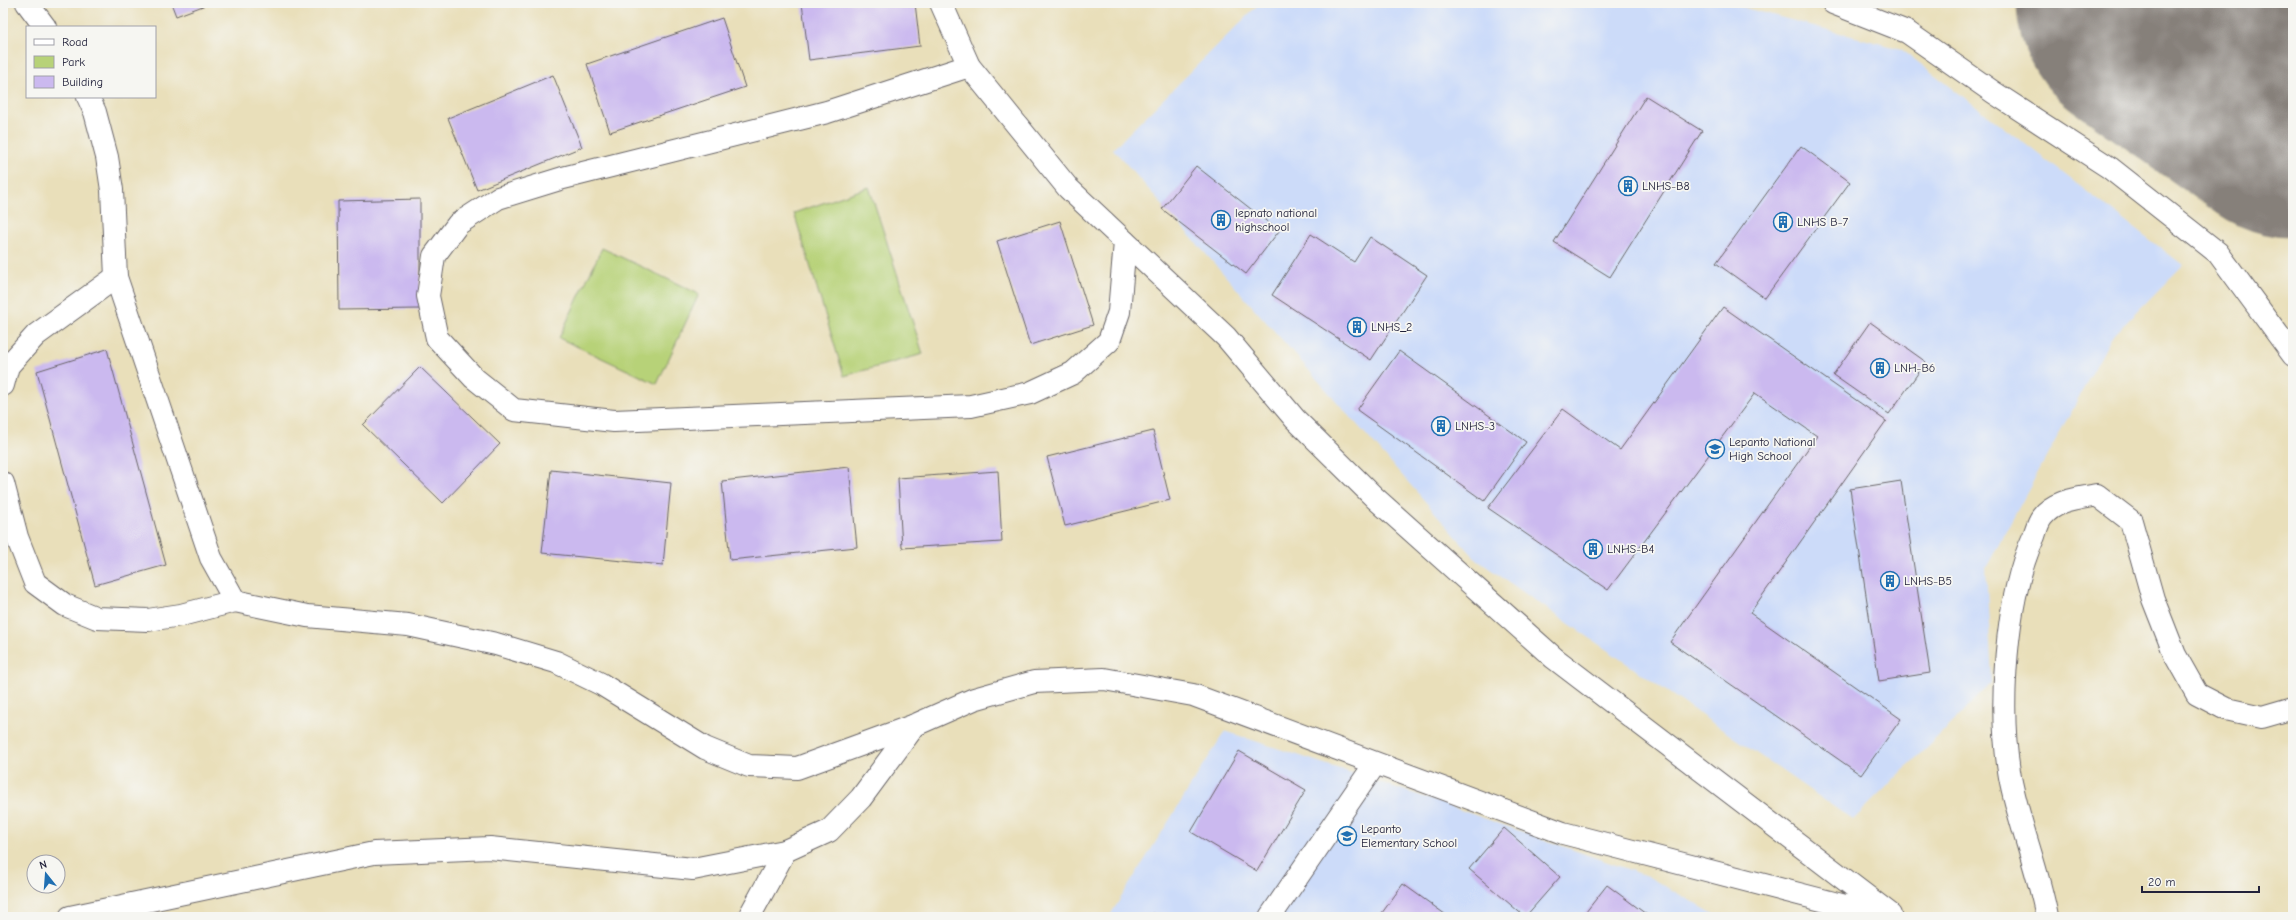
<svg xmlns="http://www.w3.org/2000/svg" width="2296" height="920" font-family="'Comic Neue',sans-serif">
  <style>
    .built { fill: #ccdbf9 }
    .green { fill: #b7d278; stroke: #6c7a5a }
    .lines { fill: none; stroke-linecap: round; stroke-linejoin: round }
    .runway { stroke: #86807a; stroke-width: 263 }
    .building { fill: #cbb9ef }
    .minor-casing { stroke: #686467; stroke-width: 24 }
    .minor { stroke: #fff; stroke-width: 22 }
    .labels { text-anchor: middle; stroke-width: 3.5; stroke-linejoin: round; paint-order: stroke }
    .poi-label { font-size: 12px; fill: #22223b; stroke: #f6f6f2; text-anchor: start }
  </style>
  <rect width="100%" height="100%" fill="#f6f6f2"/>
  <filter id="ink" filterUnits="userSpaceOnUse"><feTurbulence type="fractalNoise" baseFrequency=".025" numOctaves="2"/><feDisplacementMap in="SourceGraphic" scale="8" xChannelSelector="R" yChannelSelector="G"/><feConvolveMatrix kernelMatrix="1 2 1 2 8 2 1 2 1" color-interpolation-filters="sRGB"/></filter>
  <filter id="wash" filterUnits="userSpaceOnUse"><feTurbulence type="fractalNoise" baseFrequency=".012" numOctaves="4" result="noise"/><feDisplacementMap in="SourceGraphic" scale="16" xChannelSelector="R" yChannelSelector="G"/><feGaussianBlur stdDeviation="0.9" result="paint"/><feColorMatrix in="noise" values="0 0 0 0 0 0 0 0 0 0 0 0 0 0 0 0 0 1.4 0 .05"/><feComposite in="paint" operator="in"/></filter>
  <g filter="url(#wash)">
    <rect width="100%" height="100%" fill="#e9dfba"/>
    <g class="built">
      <polygon points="1260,3 1726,3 1901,49 2183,265 2111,338 1986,568 1992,683 1853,820 1477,560 1113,149"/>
      <polygon points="1225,731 1421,796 1647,876 1719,917 1109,917"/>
    </g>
    <g class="green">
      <polygon points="869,187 923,354 844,376 794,213"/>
      <polygon points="602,248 699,294 657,384 559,338"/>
    </g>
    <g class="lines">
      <polyline class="runway" points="2148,3 2293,106"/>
    </g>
    <g id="blocks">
      <g class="building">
        <polygon points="171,3 211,3 176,16"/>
        <polygon points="802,3 915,3 920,46 809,60"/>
        <polygon points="722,18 745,87 610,132 587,64"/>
        <polygon points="553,75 582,147 477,190 448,118"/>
        <polygon points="1646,96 1702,131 1610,277 1554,242"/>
        <polygon points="1801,146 1850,182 1765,298 1716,263"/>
        <polygon points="1196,166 1279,231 1246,274 1162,209"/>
        <polygon points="420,199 420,309 339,310 338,201"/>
        <polygon points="1060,221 1093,325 1030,345 997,241"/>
        <polygon points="1311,234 1354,262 1370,237 1427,275 1371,360 1272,295"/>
        <polygon points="1723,307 1886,421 1750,613 1901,719 1861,775 1670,642 1817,436 1755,393 1608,590 1488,508 1563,409 1620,450"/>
        <polygon points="1870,322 1926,362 1889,414 1833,375"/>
        <polygon points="107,349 166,565 95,585 37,371"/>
        <polygon points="1399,351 1526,442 1484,501 1357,410"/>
        <polygon points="420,367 500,444 443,503 363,425"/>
        <polygon points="1153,431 1170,500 1065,526 1047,457"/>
        <polygon points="849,467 857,547 730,560 722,481"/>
        <polygon points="551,470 671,483 663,565 542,553"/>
        <polygon points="998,471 1002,542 902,548 898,478"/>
        <polygon points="1901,481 1930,673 1879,681 1850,489"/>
        <polygon points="1239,751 1306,790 1257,871 1191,832"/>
        <polygon points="1504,828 1560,877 1525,917 1469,869"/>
        <polygon points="1403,884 1449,917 1379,917"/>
        <polygon points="1607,885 1650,917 1582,917"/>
        <polygon points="1153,913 1160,917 1151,917"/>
      </g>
    </g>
  </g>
  <g filter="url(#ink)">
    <use href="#blocks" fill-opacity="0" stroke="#686467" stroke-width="1"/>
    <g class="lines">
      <defs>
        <g id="minor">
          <polyline points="27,3 45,27"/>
          <polyline points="941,3 969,66 1068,188 1226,337 1295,419 1375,498 1554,658 1890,914"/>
          <polyline points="1833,3 1907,32 1993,92 2110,168 2218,253 2293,355"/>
          <polyline points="969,66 827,112 563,178 498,198 458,224 434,256 428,296 437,338 474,378 514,410 614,421 971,406 1030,393 1073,373 1109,341 1119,312 1125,242"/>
          <polyline points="88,97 95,112 107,157 112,190 116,277 211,558 235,601 307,616 408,625 496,644 556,662 601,684 705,748 749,766 797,768 915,725 974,699 1034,682 1104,679 1193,695 1563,833 1888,917"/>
          <polyline points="3,385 8,366 36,335 116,277"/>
          <polyline points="3,483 17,537 35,583 65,605 97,618 148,620 181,615 235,601"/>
          <polyline points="70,917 374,853 490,848 693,869 785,851 829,831 861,798 915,725"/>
          <polyline points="749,917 785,851"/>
          <polyline points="1270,917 1375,764"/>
          <path d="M2047 917C2038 869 2019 824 2010 777 1998 710 2005 598 2034 536 2036 530 2038 522 2042 517 2055 500 2078 499 2097 495L2131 521 2153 599 2175 655 2197 694 2226 709 2262 717 2293 708"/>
        </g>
      </defs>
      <use href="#minor" class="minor-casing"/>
      <use href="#minor" class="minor"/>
    </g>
  </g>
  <defs>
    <symbol id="building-ring" viewBox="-11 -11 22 22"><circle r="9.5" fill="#f6f6f2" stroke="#1f6fb2" stroke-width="1.5"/><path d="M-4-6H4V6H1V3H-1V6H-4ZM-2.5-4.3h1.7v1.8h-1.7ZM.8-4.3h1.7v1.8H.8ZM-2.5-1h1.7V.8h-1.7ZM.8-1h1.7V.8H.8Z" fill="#1f6fb2"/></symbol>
    <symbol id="school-ring" viewBox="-11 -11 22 22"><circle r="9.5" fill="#f6f6f2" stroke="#1f6fb2" stroke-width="1.5"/><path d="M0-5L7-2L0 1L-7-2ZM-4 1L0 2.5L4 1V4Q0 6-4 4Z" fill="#1f6fb2"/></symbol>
  </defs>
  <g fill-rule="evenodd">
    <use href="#building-ring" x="1617" y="175" width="22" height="22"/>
    <use href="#building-ring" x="1210" y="209" width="22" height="22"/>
    <use href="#building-ring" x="1772" y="211" width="22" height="22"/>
    <use href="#building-ring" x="1346" y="316" width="22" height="22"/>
    <use href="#building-ring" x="1869" y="357" width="22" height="22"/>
    <use href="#building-ring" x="1430" y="415" width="22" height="22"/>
    <use href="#school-ring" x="1704" y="438" width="22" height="22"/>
    <use href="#building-ring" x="1582" y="538" width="22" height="22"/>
    <use href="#building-ring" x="1879" y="570" width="22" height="22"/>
    <use href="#school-ring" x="1336" y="825" width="22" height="22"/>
  </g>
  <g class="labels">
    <g class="poi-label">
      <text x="1642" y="190">LNHS-B8</text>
      <text x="1235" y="217">lepnato national<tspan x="1235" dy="14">highschool</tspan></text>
      <text x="1797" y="226">LNHS B-7</text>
      <text x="1371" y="331">LNHS_2</text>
      <text x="1894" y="372">LNH-B6</text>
      <text x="1455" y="430">LNHS-3</text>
      <text x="1729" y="446">Lepanto National<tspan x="1729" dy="14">High School</tspan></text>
      <text x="1607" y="553">LNHS-B4</text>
      <text x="1904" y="585">LNHS-B5</text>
      <text x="1361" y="833">Lepanto<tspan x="1361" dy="14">Elementary School</tspan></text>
    </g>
  </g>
  <rect width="2296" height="920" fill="none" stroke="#f6f6f2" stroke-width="16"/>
  <rect x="26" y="26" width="130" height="72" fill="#f6f6f2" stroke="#a1a1a9"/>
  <rect x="34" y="39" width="20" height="6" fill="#ffffff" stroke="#a1a1a9"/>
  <text x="62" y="46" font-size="12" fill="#22223b">Road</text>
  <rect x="34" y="56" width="20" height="12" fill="#b7d278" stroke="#a1a1a9"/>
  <text x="62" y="66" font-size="12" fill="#22223b">Park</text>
  <rect x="34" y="76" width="20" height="12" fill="#cbb9ef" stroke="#a1a1a9"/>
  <text x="62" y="86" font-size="12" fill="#22223b">Building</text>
  <g transform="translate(46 874) rotate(343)"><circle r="19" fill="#f6f6f2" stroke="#a1a1a9"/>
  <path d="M0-3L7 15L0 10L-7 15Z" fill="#1f6fb2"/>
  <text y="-6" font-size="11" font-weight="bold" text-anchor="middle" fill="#22223b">N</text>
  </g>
  <path d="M2142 886v6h117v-6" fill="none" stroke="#22223b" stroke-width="2"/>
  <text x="2148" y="886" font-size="12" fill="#22223b" stroke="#f6f6f2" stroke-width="3" paint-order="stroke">20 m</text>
</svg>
